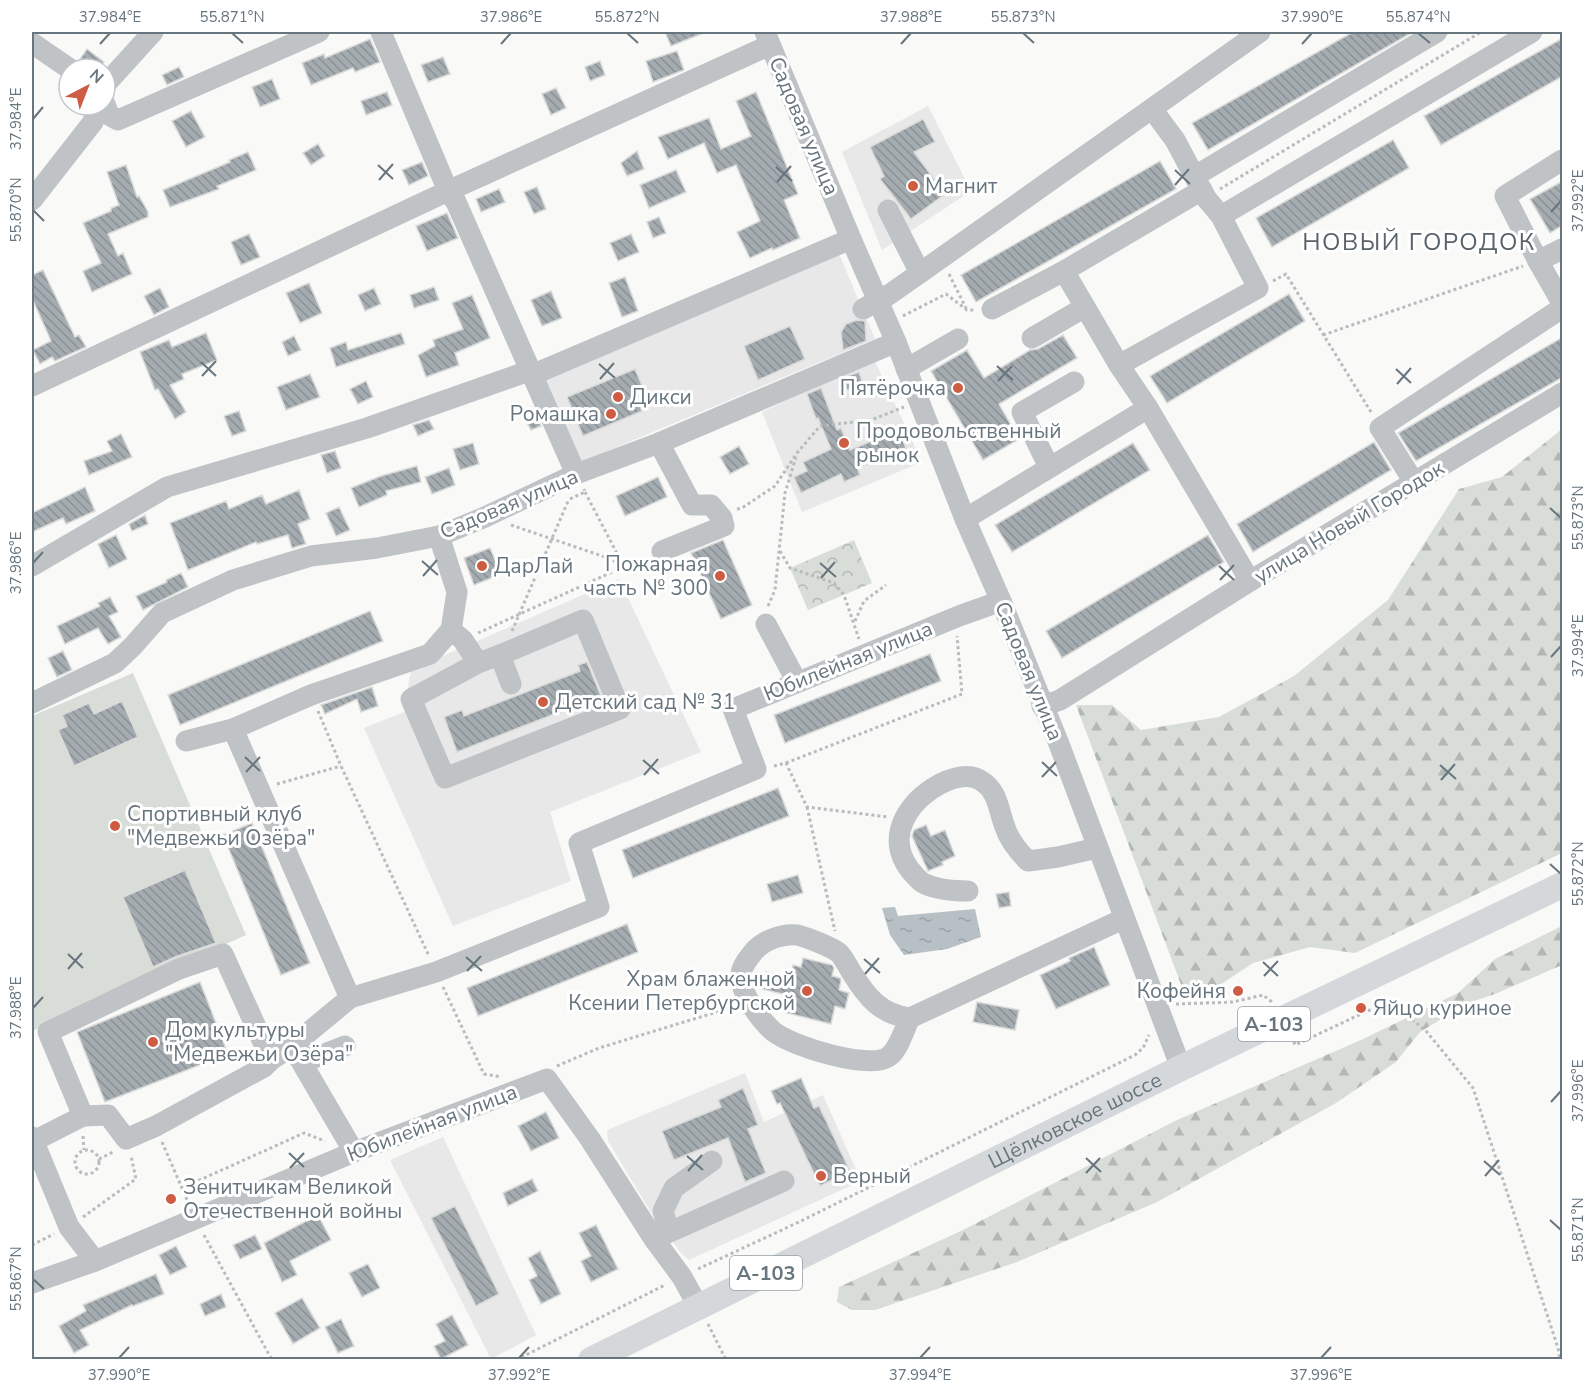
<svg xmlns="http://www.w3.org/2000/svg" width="1594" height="1391" font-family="'Nunito Sans',sans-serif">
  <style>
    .built { fill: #e7e8e7 }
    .forest { fill: url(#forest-firs) }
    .park { fill: url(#park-crowns) }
    .garden { fill: #d9ddd7 }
    .water { fill: url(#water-ripples) }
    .building { fill: url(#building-back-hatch); stroke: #dbdbd9; stroke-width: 1.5 }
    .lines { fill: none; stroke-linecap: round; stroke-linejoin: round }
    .path { stroke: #b9bcbe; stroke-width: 3; stroke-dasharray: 3 3; stroke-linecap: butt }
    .minor { stroke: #bfc3c6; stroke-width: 21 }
    .major { stroke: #d5d8db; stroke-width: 26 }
    .ticks { fill: none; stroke: #67757e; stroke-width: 2 }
    .poi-dot { fill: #ce5c42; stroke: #fff; stroke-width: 2 }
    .labels { text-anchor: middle; stroke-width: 6; stroke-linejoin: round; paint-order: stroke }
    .shield { fill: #fff; stroke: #959ea5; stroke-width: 1.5 }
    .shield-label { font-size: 20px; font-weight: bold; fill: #67757e }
    .street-label { font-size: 21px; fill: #67757e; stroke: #fff }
    .poi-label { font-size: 21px; fill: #67757e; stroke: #fff; text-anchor: start }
    .quarter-label { font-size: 24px; letter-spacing: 1.5px; fill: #59636a; stroke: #fff }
    .neatline { fill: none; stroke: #67757e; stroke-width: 2 }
    .ticks-label { font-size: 15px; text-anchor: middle; fill: #67757e }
  </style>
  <defs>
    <pattern id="forest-firs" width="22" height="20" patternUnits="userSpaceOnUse" patternTransform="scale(1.5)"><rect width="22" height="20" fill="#d9ddd7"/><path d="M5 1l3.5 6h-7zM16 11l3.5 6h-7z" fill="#b4b8b4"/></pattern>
    <pattern id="park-crowns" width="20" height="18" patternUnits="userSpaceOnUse" patternTransform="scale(1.5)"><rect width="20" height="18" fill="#d9ddd7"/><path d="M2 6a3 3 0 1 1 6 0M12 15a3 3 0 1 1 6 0" fill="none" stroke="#b4b8b4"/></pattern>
    <pattern id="water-ripples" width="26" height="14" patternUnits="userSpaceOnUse" patternTransform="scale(1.5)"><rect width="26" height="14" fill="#b7c1c5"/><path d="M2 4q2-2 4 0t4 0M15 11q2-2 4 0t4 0" fill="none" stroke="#99a1a5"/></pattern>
    <pattern id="building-back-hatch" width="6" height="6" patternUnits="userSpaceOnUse" patternTransform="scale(1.5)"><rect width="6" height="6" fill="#a4acb1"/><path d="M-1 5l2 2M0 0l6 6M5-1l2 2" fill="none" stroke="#899195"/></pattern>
  </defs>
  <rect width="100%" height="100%" fill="#f9f9f7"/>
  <g class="built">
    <polygon points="928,106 971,191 882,250 842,152"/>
    <polygon points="837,249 875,339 581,462 544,379"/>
    <polygon points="874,359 922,462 802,512 762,412"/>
    <polygon points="619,579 701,752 550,812 571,881 453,926 364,728 404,712 411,670"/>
    <polygon points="745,1073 764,1122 823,1095 861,1181 689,1260 681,1253 655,1219 608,1141 607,1130"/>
    <polygon points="443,1137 536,1335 491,1359 390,1160"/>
  </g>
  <g class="forest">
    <polygon points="1562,429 1562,853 1355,953 1310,947 1253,963 1223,983 1206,991 1185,995 1076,705 1112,705 1141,730 1219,717 1294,676 1388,600 1459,489 1502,477"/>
    <polygon points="1562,926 1562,965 1495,994 1468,1003 1420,1032 1396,1062 1336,1103 1157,1202 1017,1262 875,1310 852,1310 837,1302 839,1287 963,1230 1177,1120 1361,1040 1458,993 1495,959"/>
  </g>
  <polygon class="park" points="854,540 872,583 808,610 790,568"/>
  <polygon class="garden" points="133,673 246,935 32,1031 32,716"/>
  <polygon class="water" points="895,907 898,916 975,909 981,937 947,949 904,955 890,935 882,908"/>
  <g class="building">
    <polygon points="665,32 706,32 671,46"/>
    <polygon points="1353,32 1413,32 1208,150 1192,123"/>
    <polygon points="1563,38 1563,76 1441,145 1424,116"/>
    <polygon points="370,39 380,62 355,72 353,68 311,85 302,63 324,54 325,58"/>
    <polygon points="87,49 104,62 98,69 92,69 80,59"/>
    <polygon points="677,51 684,70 653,82 646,61"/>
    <polygon points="443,57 450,74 428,82 421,65"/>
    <polygon points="600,61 605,75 590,81 585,67"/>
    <polygon points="179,67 184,77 167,85 162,75"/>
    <polygon points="272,79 280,99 260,107 252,87"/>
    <polygon points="556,88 566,108 551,115 542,94"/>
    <polygon points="387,92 392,105 366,115 361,101"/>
    <polygon points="756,92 798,194 784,200 800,238 773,250 772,248 750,258 737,232 760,221 736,165 717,173 704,143 668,159 658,137 709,118 721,149 751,136 736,101"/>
    <polygon points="191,111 205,137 186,147 172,121"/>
    <polygon points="923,119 935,142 914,152 945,194 911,219 880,179 884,176 870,147"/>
    <polygon points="1393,140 1409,168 1272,247 1256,218"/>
    <polygon points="318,144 325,156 311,165 303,153"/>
    <polygon points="637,151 644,169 627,176 621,163"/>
    <polygon points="248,152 256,170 217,186 219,189 170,207 163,190 230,162 229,160"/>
    <polygon points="1160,161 1176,189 976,302 961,275"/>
    <polygon points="422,162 428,176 409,185 402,170"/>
    <polygon points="126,165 137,197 139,196 148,212 148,217 108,234 118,256 123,253 132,274 92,292 83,271 101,263 83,223 111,211 111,208 119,205 107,172"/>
    <polygon points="676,170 686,192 649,208 640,185"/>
    <polygon points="1563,181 1563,225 1550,233 1530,199"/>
    <polygon points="537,187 546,209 534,214 524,192"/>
    <polygon points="499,189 505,202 481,212 476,199"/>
    <polygon points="447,213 458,238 427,251 416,226"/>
    <polygon points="659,217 666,233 653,238 647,222"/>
    <polygon points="249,234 260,257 241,265 231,242"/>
    <polygon points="631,234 639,252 618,261 610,243"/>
    <polygon points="43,270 75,337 79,335 86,347 55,361 52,357 40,364 33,350 51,341 32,298 32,275"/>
    <polygon points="625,277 638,311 622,317 609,283"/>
    <polygon points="309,283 322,313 300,323 286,293"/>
    <polygon points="434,287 439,300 414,308 410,295"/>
    <polygon points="160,288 169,307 154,315 144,296"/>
    <polygon points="374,288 381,304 365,311 358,295"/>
    <polygon points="551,291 562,318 542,326 531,300"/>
    <polygon points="1289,294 1305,321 1167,403 1150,376"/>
    <polygon points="472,295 490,338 455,353 459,365 426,377 418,355 435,346 433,340 463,329 452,303"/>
    <polygon points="857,320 865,321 866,341 843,350 841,332 846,324"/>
    <polygon points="790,326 805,359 758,380 744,346"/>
    <polygon points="206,333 217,360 182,374 184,379 170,385 186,412 175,419 158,389 155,390 140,352 169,340 172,347"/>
    <polygon points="401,333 405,344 336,367 330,348 346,342 348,350"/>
    <polygon points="1063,335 1077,358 999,404 1019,439 983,460 931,371 967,350 984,378 1030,350 1038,349"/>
    <polygon points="294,336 301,350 288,356 282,342"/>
    <polygon points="1563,337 1563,377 1416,461 1398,433"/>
    <polygon points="635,369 643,388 634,392 642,411 583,436 567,397"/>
    <polygon points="859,372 863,384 847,390 843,378"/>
    <polygon points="310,374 320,397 286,410 277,387"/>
    <polygon points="366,381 373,397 358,404 350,389"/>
    <polygon points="821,388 837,430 841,428 850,450 898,430 906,448 857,468 860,475 844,482 841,474 801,493 794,477 807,471 803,462 831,449 818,418 816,419 807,394"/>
    <polygon points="239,411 246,431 232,436 224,416"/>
    <polygon points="536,414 541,426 531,430 525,419"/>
    <polygon points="429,420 434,429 418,436 413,425"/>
    <polygon points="121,434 132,457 89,475 84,461 112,451 107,441"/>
    <polygon points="1374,442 1391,470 1253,552 1237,524"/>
    <polygon points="473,443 479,464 460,470 453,449"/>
    <polygon points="1133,443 1150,470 1012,552 995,525"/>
    <polygon points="739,446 749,464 730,474 720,457"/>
    <polygon points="335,451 341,468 327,473 321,455"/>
    <polygon points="417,466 421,482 386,491 387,495 359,507 351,488 381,476"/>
    <polygon points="449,468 455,485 432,494 425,477"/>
    <polygon points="658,477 667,497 625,516 616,496"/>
    <polygon points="85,487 95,511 66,524 63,518 32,532 32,513"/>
    <polygon points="299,490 310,519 298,524 306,544 292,548 288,535 257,544 256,542 188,570 170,523 226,501 229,509 262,495 266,504"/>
    <polygon points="339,507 350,530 336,536 326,513"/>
    <polygon points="145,515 148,524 132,531 129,524"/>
    <polygon points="116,535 127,559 109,568 98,544"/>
    <polygon points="1208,535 1224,562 1062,658 1046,631"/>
    <polygon points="723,540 752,605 721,619 691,553"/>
    <polygon points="490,548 501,574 474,585 464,558"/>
    <polygon points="181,573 188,587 143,610 136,596 167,582 166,580"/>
    <polygon points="110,597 118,612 109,616 121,637 108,644 98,628 65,644 57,626 100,606 98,603"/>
    <polygon points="370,611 383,641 180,725 168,695"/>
    <polygon points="63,651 72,670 57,677 48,658"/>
    <polygon points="930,654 941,681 785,743 774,715"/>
    <polygon points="587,662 601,696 457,752 444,717 462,710 464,716 580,671 578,665"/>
    <polygon points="372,687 378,706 361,712 357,699 325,714 321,705"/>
    <polygon points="122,701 138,737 74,766 58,730 67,726 62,715 89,703 94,714"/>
    <polygon points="778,788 789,816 633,878 622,850"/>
    <polygon points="252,823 310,963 281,975 223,835"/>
    <polygon points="926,825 931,836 945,830 955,856 942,862 943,865 928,871 912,836 914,830"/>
    <polygon points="185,870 216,943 175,957 153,967 123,897"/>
    <polygon points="798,875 803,893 772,902 767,884"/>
    <polygon points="1009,892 1011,906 999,908 996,894"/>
    <polygon points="627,924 638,952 478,1016 467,988"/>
    <polygon points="1094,947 1110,985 1056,1009 1040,975 1070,961 1069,958"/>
    <polygon points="803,958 832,965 834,968 832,976 840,978 841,980 839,990 849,993 845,1009 835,1006 831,1024 783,1012 787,995 762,989 766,972 790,977 793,965 801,967"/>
    <polygon points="200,982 228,1054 105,1102 77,1032"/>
    <polygon points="977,1002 1019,1010 1015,1030 973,1022"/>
    <polygon points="801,1078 814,1108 819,1106 850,1171 820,1186 780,1103 777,1104 771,1091"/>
    <polygon points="743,1088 758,1125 748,1129 766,1173 745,1182 728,1138 674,1160 662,1131 721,1107 718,1100"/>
    <polygon points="546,1112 559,1138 531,1151 518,1126"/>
    <polygon points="532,1179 538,1191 508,1206 503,1193"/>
    <polygon points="455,1206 499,1294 476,1306 431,1218"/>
    <polygon points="318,1215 331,1240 290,1261 297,1275 282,1282 264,1243"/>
    <polygon points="596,1225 618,1269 591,1282 581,1261 591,1256 579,1233"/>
    <polygon points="255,1235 262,1249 240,1259 233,1245"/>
    <polygon points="176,1246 187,1267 170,1275 159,1255"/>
    <polygon points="540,1251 561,1294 541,1304 529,1280 537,1276 528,1258"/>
    <polygon points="368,1264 380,1288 362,1297 349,1273"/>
    <polygon points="156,1274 164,1294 133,1306 132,1305 80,1330 89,1345 74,1353 59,1326 86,1311 83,1305"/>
    <polygon points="221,1294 226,1307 205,1316 200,1304"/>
    <polygon points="302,1298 320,1328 293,1344 275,1313"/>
    <polygon points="452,1315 468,1345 441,1359 434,1346 445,1341 436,1324"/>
    <polygon points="341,1319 354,1346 338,1353 325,1327"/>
  </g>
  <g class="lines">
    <g class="path">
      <polyline points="1220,189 1481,32"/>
      <polyline points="949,274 966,308"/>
      <polyline points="1273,281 1286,274 1371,412"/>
      <polyline points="903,316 946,294 967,310 975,310"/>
      <polyline points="1323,335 1523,266"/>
      <polyline points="585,492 623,565"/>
      <polyline points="570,499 585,492 584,489"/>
      <polyline points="737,509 742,508 775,486 797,453 820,426 871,420 904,407"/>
      <polyline points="511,525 611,559 624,567"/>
      <polyline points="780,551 790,568 834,583 844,595 859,639"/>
      <polyline points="768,606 775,590 785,493 796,457"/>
      <polyline points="855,621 864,601 886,585"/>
      <polyline points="512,631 569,499"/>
      <polyline points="478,633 630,564"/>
      <polyline points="318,711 341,766 429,956"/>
      <polyline points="786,763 962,694 957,636"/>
      <polyline points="774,766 786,763 807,807 888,817"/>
      <polyline points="277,784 341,766"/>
      <polyline points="807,807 835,931"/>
      <polyline points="443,987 484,1074 501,1077"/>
      <polyline points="1176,1004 1233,1002 1263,995 1272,1002"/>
      <polyline points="1292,1036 1295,1045 1376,1007 1403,1012 1426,1031 1473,1088 1558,1348 1560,1360"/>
      <polyline points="557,1066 599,1048 733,1007"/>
      <polyline points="83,1136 84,1150"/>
      <polyline points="162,1142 188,1202"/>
      <circle cx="87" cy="1162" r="12"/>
      <polyline points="99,1159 115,1151"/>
      <polyline points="182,1188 304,1133 325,1141"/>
      <polyline points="83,1217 136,1179 131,1156"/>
      <polyline points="204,1235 272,1360"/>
      <polyline points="32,1245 54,1234"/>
      <polyline points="698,1269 799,1222 1135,1055 1143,1048 1149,1035"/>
      <polyline points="708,1324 726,1360"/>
      <polyline points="516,1360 665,1285"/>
    </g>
    <g class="minor">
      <polyline points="381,32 448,191 456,202 576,474"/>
      <polyline points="765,32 851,239 896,342 965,519 1001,601 1059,744 1181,1068"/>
      <polyline points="32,43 70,69"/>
      <polyline points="105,85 153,32"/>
      <polyline points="105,104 109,115 118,120 319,32"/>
      <polyline points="1562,160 1505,196 1538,261 1562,303"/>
      <polyline points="1195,176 1437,32"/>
      <polyline points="32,200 93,122 97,105"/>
      <polyline points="888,210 920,273"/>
      <polyline points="1221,216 1532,32"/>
      <polyline points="1538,261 1562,249"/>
      <polyline points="1064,271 1119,365 1148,408"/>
      <polyline points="863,309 890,294 920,273 1260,32"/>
      <polyline points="992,309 1064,271 1202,190"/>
      <polyline points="1032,338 1085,307"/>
      <polyline points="1119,365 1258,288 1221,216 1206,198 1175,140 1152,109"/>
      <polyline points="906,369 958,339"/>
      <polyline points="32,386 448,191 770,45"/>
      <polyline points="659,443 692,505 711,505 722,518 724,526 662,551"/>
      <polyline points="1049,467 1022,412 1074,382"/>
      <polyline points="1414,482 1380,428 1562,308"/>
      <polyline points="965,519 1148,408 1250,581"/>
      <polyline points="32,566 167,487 367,428 523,373 532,375 851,239"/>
      <polyline points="766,624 797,682"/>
      <polyline points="451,630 463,640 478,663 500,655 511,684"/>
      <polyline points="478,663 411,699 445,778 620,709 583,620 500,655"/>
      <polyline points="32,703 115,663 133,646 162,613 233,580 311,556 377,548 439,536 485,517 576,474 659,443 896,342"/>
      <polyline points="1042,706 1060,700 1250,581 1562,393"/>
      <polyline points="233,729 311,695 430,654 451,630 457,592 439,536"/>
      <polyline points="186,741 233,729 350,998 436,972 599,907 579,843 756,769 733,709 959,616 1001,601"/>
      <path d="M968 891C953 891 937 890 923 883 918 880 914 874 910 870 884 836 909 801 940 784 952 778 968 773 980 780 999 791 998 810 1005 827 1009 840 1018 851 1028 861L1058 857 1097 848"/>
      <polyline points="350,998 292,1046 354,1152"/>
      <path d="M910 1018C881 1015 866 996 852 973 848 967 844 958 839 953 832 947 806 937 797 935 783 933 765 940 755 950 750 956 742 965 741 974 739 992 761 1021 774 1032 792 1046 868 1070 888 1057 899 1050 904 1029 910 1018L1123 919"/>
      <polyline points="271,1060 264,1067 156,1126 126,1139 108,1115 83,1116 48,1032 179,969 223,954 271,1060 292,1046 309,1060 345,1046"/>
      <polyline points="32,1137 69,1227 95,1261"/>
      <polyline points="32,1142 83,1116"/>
      <polyline points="669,1232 663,1211 674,1188 712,1161"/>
      <polyline points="654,1239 784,1181"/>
      <polyline points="32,1283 95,1261 354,1152 547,1079 590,1139 654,1239 682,1277 698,1306"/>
    </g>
    <path class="major" id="s1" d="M591 1360 1181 1068 1562 885"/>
  </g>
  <path class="ticks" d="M232 33 243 43M627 33 638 43M1023 33 1034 43M1418 33 1430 43M100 44 110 33M501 44 511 33M901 44 911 33M1302 44 1312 33M33 119 43 107M378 165 393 179M776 167 792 181M1175 170 1190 184M379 180 393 164M777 182 791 166M1175 185 1189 169M33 210 44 221M1551 212 1561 201M201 362 216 376M599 364 615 378M997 366 1013 380M1396 369 1411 383M202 376 216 361M600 379 614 363M998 381 1012 366M1397 384 1411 368M1550 508 1561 518M422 561 438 575M33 563 43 552M820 563 836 577M1219 566 1234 580M423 576 437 560M821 578 835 562M1220 580 1234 565M1551 657 1561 646M245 757 260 771M643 760 659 774M1042 762 1057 776M1440 765 1456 779M246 772 260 757M644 775 658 759M1042 777 1056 762M1441 780 1455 764M1550 864 1561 874M68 954 83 968M466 957 482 971M864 959 880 973M1263 962 1278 976M68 969 82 953M467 971 481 956M865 974 879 958M1264 976 1278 961M33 1008 43 997M1551 1102 1561 1091M289 1153 304 1167M687 1156 703 1170M1086 1158 1101 1172M1484 1161 1500 1175M290 1168 304 1153M688 1171 702 1155M1086 1173 1100 1158M1485 1176 1499 1160M1550 1220 1561 1230M33 1279 44 1289M119 1358 129 1347M519 1358 529 1347M920 1358 930 1347M1321 1358 1331 1347"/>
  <g class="poi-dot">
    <circle cx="913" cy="186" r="6"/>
    <circle cx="958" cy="388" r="6"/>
    <circle cx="618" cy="397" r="6"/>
    <circle cx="611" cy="414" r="6"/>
    <circle cx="844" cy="443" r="6"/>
    <circle cx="482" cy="566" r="6"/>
    <circle cx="720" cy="576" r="6"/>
    <circle cx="543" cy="702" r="6"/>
    <circle cx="115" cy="826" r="6"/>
    <circle cx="807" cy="991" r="6"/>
    <circle cx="1238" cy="991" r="6"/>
    <circle cx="1361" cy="1008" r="6"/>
    <circle cx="153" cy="1042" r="6"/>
    <circle cx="821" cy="1176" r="6"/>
    <circle cx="171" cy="1199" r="6"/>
  </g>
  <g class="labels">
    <g class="shield">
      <rect x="1238" y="1007" width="72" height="34" rx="4.5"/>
      <rect x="730" y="1256" width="72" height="34" rx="4.5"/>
    </g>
    <g class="shield-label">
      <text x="1274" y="1031">А-103</text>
      <text x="766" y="1280">А-103</text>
    </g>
    <g class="street-label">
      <text transform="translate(804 126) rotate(67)" y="7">Садовая улица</text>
      <text transform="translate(509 504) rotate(-23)" y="7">Садовая улица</text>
      <text transform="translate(1349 522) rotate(-31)" y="7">улица Новый Городок</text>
      <text transform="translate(848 661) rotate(-22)" y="7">Юбилейная улица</text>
      <text transform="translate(1029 671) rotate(68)" y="7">Садовая улица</text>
      <text dy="7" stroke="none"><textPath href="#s1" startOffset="540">Щёлковское шоссе</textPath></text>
      <text transform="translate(432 1123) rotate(-21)" y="7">Юбилейная улица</text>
    </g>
    <g class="poi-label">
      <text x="925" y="193">Магнит</text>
      <text x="946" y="395" text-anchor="end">Пятёрочка</text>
      <text x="630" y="404">Дикси</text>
      <text x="599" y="421" text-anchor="end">Ромашка</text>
      <text x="856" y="438">Продовольственный<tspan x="856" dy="24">рынок</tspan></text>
      <text x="708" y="571" text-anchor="end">Пожарная<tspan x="708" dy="24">часть № 300</tspan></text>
      <text x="494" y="573">ДарЛай</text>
      <text x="555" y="709">Детский сад № 31</text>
      <text x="127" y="821">Спортивный клуб<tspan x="127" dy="24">"Медвежьи Озёра"</tspan></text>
      <text x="795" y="986" text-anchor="end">Храм блаженной<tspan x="795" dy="24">Ксении Петербургской</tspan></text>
      <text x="1226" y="998" text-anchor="end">Кофейня</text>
      <text x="1373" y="1015">Яйцо куриное</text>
      <text x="165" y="1037">Дом культуры<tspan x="165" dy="24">"Медвежьи Озёра"</tspan></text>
      <text x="833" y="1183">Верный</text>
      <text x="183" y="1194">Зенитчикам Великой<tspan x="183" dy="24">Отечественной войны</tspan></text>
    </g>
    <g class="quarter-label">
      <text x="1419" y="250">НОВЫЙ ГОРОДОК</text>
    </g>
  </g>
  <rect width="1594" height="1391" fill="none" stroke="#ffffff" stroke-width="66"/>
  <g transform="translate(87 87) rotate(42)"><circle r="28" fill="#ffffff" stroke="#c2c8cb" stroke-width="1.5"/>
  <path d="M0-4.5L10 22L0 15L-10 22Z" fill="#ce5c42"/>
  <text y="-9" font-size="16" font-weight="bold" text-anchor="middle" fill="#67757e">N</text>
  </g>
  <rect x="33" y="33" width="1528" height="1325" class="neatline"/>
  <g class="ticks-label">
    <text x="110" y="22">37.984°E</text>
    <text x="232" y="22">55.871°N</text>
    <text x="511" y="22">37.986°E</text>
    <text x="627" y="22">55.872°N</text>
    <text x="911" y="22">37.988°E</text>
    <text x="1023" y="22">55.873°N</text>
    <text x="1312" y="22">37.990°E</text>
    <text x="1418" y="22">55.874°N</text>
    <text transform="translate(16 119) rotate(-90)" y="5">37.984°E</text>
    <text transform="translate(1578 201) rotate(-90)" y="5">37.992°E</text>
    <text transform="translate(16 210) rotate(-90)" y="5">55.870°N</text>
    <text transform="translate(1578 518) rotate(-90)" y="5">55.873°N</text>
    <text transform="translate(16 563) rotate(-90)" y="5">37.986°E</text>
    <text transform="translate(1578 646) rotate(-90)" y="5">37.994°E</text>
    <text transform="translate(1578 874) rotate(-90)" y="5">55.872°N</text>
    <text transform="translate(16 1008) rotate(-90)" y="5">37.988°E</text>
    <text transform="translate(1578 1091) rotate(-90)" y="5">37.996°E</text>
    <text transform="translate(1578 1230) rotate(-90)" y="5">55.871°N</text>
    <text transform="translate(16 1279) rotate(-90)" y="5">55.867°N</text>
    <text x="119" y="1380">37.990°E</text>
    <text x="519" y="1380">37.992°E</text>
    <text x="920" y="1380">37.994°E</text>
    <text x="1321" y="1380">37.996°E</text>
  </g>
</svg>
